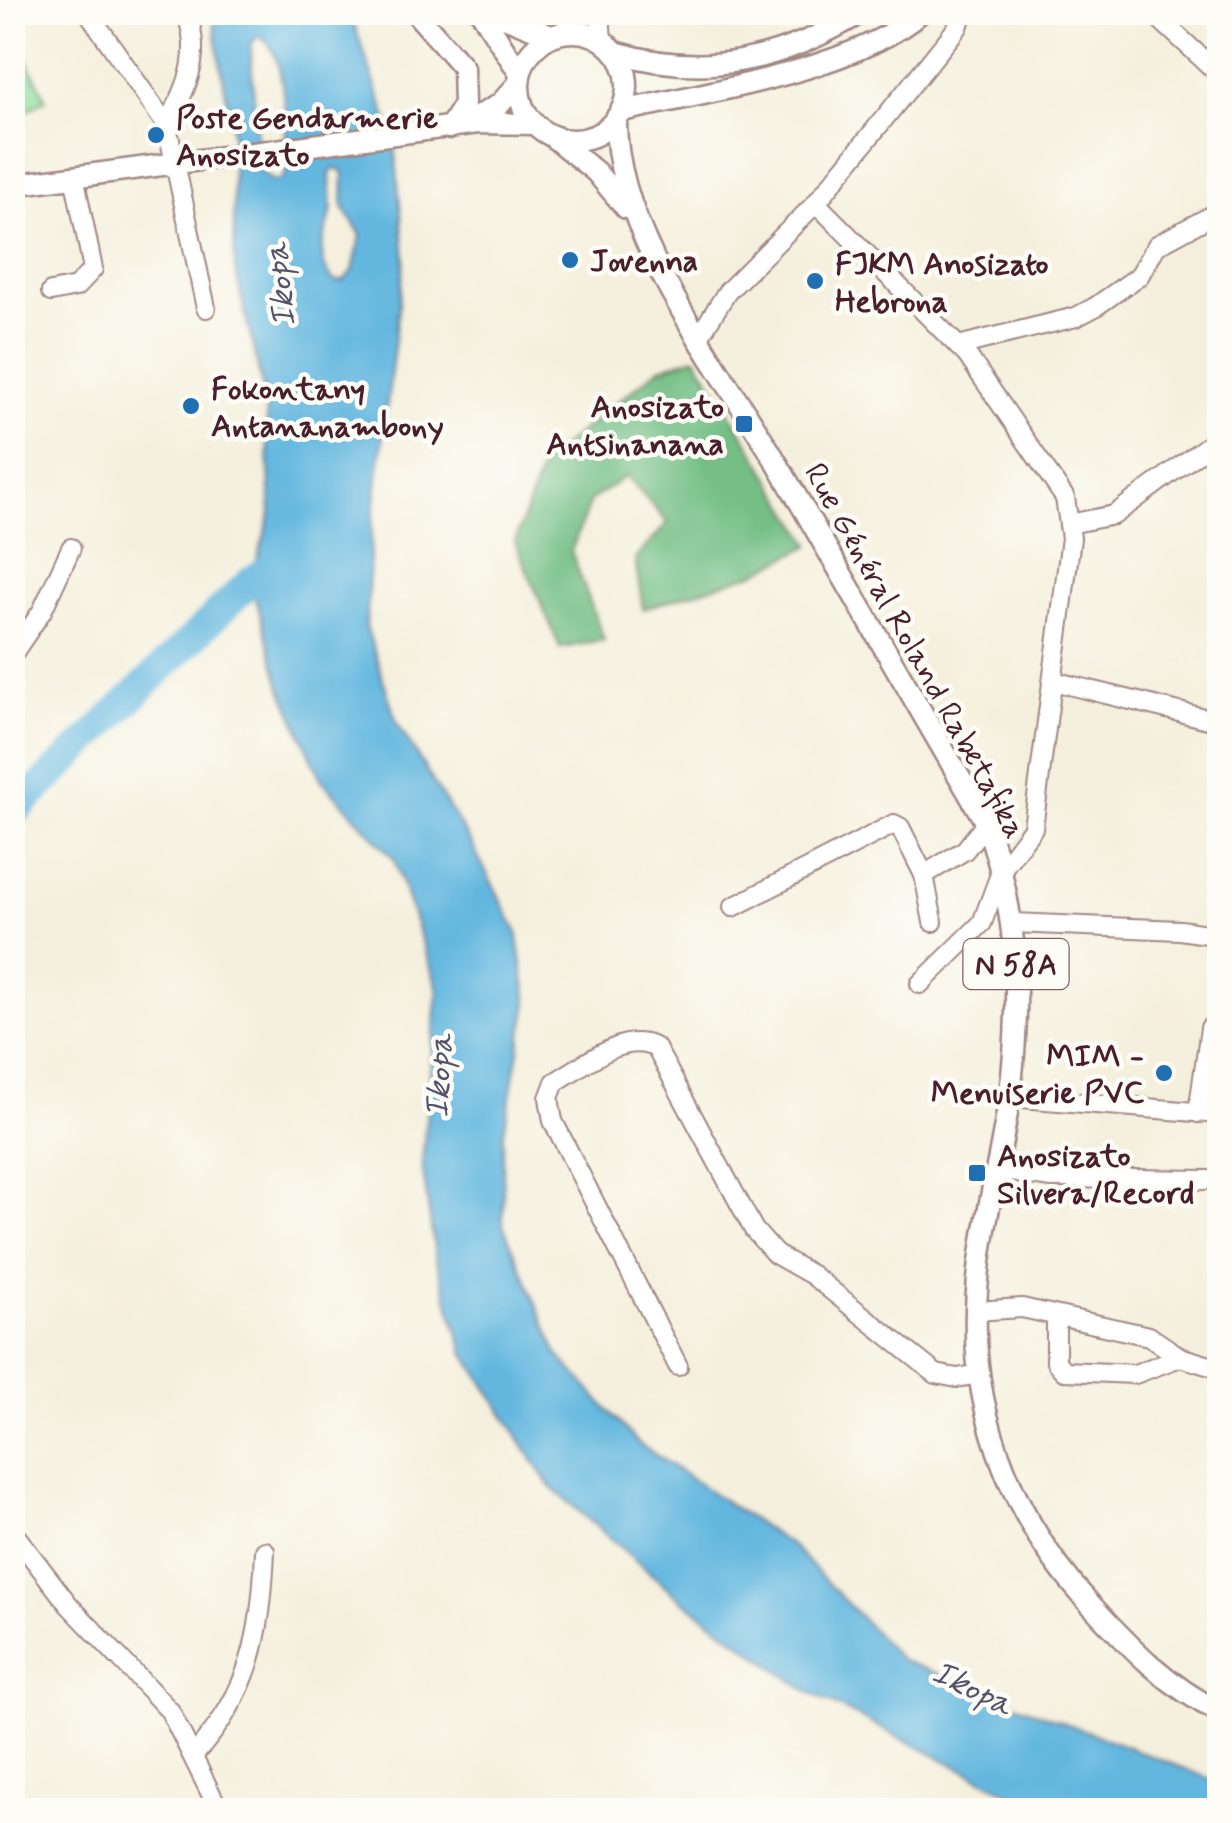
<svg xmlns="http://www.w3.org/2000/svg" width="1232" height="1823" font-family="Mynerve,sans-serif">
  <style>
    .green { fill: #90e1a0; stroke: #6d8066; stroke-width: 2.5 }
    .forest { fill: #74bf86; stroke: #5f6f58; stroke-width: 2.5 }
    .water { fill: #63b7df; stroke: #566b85; stroke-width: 2.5; fill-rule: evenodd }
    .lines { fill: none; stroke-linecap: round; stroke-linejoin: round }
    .river { stroke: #63b7df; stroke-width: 30 }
    .minor-casing { stroke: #a08884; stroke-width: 22 }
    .major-casing { stroke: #a08884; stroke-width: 25 }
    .minor { stroke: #fff; stroke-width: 18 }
    .major { stroke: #fff; stroke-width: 20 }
    .poi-dot { fill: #1f6fb2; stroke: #fdfcf7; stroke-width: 4 }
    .labels { text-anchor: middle; stroke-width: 9; stroke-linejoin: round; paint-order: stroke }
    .shield { fill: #fdfcf7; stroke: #806168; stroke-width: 2.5 }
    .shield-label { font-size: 30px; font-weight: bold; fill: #4a1f2b }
    .poi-label { font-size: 32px; font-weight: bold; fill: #4a1f2b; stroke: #fdfcf7; text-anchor: start }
    .street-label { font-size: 32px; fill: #4a1f2b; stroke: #fdfcf7 }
    .water-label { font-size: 35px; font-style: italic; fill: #53546a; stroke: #fdfcf7 }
  </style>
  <rect width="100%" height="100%" fill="#fdfcf7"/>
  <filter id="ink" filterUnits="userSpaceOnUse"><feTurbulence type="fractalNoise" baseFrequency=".01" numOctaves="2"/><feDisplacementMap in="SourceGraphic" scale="20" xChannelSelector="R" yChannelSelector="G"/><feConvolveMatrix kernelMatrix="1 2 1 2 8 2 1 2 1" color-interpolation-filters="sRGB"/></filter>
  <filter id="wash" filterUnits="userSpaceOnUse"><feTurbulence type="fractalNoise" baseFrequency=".0048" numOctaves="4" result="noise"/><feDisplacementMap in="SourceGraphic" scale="40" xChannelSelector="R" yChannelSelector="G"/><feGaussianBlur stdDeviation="2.25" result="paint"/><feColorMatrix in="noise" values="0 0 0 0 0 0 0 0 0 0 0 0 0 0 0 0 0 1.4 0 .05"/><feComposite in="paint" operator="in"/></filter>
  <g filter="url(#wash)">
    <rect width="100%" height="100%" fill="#f5f0dd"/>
    <polygon class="green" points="22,50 46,99 13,120 13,54"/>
    <polygon class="forest" points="696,357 811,545 755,573 643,609 635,559 668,523 626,476 590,501 571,551 604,640 560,648 515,542 543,462 660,368"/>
    <path class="water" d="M212 13H350L394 138 405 257 372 526 366 626 397 723 472 845 517 931 528 1003 503 1136V1225L558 1355 639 1444 793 1547 901 1660 1219 1782V1810H1044L807 1691 678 1597 550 1486 464 1352 436 1261 422 1164 438 989 394 859 321 779 280 684 251 581 271 513 266 404 235 269 232 130ZM258 36C289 45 285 140 287 169L282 179 272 181 259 169 251 55 252 43ZM335 168 344 172 343 207 361 235 353 270 343 281H334C313 256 325 241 331 213 333 200 330 186 330 173Z"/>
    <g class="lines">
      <polyline class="river" points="12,814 251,581 285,560"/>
    </g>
  </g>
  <g filter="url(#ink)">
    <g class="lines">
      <defs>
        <g id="minor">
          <polyline points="88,12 167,126 206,308"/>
          <polyline points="600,12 602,41"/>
          <polyline points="1152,12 1220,75"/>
          <polyline points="561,33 580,12"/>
          <path d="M167 126C187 86 203 57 186 12"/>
          <polyline points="816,203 958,27 963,12"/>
          <polyline points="51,292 76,287 93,269 74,176"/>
          <polyline points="699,337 727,292 816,203 967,355 1065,498 1071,538 1033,828 1002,869 982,923 920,984"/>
          <polyline points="958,346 1076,317 1095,307 1139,276 1157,245 1220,211"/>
          <polyline points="1069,524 1114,515 1210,444 1220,431"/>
          <polyline points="12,655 42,611 71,548"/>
          <polyline points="1053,681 1220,722"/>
          <polyline points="924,875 965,850 986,823"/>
          <polyline points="733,907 894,824 900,827 924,875 933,922"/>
          <polyline points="1013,923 1180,930 1220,936"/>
          <polyline points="1009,1097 1220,1114"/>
          <polyline points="1198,1113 1210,1028 1220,1022"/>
          <polyline points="996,1170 1052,1178 1209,1180"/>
          <polyline points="975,1311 1022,1308 1149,1336 1180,1357 1220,1369"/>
          <polyline points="1056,1316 1056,1362 1064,1371 1135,1374 1180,1357"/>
          <path d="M678 1366 553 1121 549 1098 555 1082C583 1066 625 1030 656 1048L754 1230 775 1254 812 1275 936 1374 957 1378 980 1374"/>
          <polyline points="12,1531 69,1605 170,1711 219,1810"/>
          <path d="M194 1755C252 1691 261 1635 265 1551"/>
        </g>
        <g id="major">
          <polyline points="415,12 463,67 464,104 449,128"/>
          <polyline points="481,12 520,74"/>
          <polyline points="492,12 551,36"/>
          <circle cx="573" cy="86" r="54"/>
          <path d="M615 52C706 79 781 61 862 12"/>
          <path d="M621 111C702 94 860 68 921 12"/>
          <path d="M616 118C614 236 723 370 781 470 850 587 918 705 986 823 1019 914 1022 1005 1009 1100 999 1170 978 1239 976 1310 972 1420 1018 1528 1092 1606 1130 1647 1168 1687 1220 1712"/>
          <polyline points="470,121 500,104 518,84"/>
          <polyline points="554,138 596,172 626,208"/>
          <polyline points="12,185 478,123 534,124"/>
        </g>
      </defs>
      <use href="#minor" class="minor-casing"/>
      <use href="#major" class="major-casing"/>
      <use href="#minor" class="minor"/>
      <use href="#major" class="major"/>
    </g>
  </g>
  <g class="poi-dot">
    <circle cx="156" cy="135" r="10"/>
    <circle cx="570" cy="260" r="10"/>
    <circle cx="815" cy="281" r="10"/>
    <circle cx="191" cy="406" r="10"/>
    <rect x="734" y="414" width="20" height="20" rx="5"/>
    <circle cx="1164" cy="1073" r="10"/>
    <rect x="967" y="1163" width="20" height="20" rx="5"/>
  </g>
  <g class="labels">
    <rect class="shield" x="963.5" y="939" width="105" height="50" rx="8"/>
    <g class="shield-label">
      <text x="1016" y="974">N 58A</text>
    </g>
    <g class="poi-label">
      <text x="176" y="128">Poste Gendarmerie<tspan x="176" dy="37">Anosizato</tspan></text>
      <text x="590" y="271">Jovenna</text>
      <text x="835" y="274">FJKM Anosizato<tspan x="835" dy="37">Hebrona</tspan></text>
      <text x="211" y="399">Fokontany<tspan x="211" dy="37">Antananambony</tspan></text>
      <text x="724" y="417" text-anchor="end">Anosizato<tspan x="724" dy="37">Antsinanana</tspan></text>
      <text x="1144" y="1066" text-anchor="end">MIM -<tspan x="1144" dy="37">Menuiserie PVC</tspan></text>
      <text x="997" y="1166">Anosizato<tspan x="997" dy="37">Silvera/Record</tspan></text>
    </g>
    <g class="street-label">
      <text transform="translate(916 650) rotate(61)" y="11">Rue Général Roland Rabetafika</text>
    </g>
    <g class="water-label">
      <text transform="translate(279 285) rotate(-96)" y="12">Ikopa</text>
      <text transform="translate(438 1076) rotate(-87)" y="12">Ikopa</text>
      <text transform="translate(973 1687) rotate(26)" y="12">Ikopa</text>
    </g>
  </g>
  <rect width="1232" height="1823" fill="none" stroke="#fdfcf7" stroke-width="50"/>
</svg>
